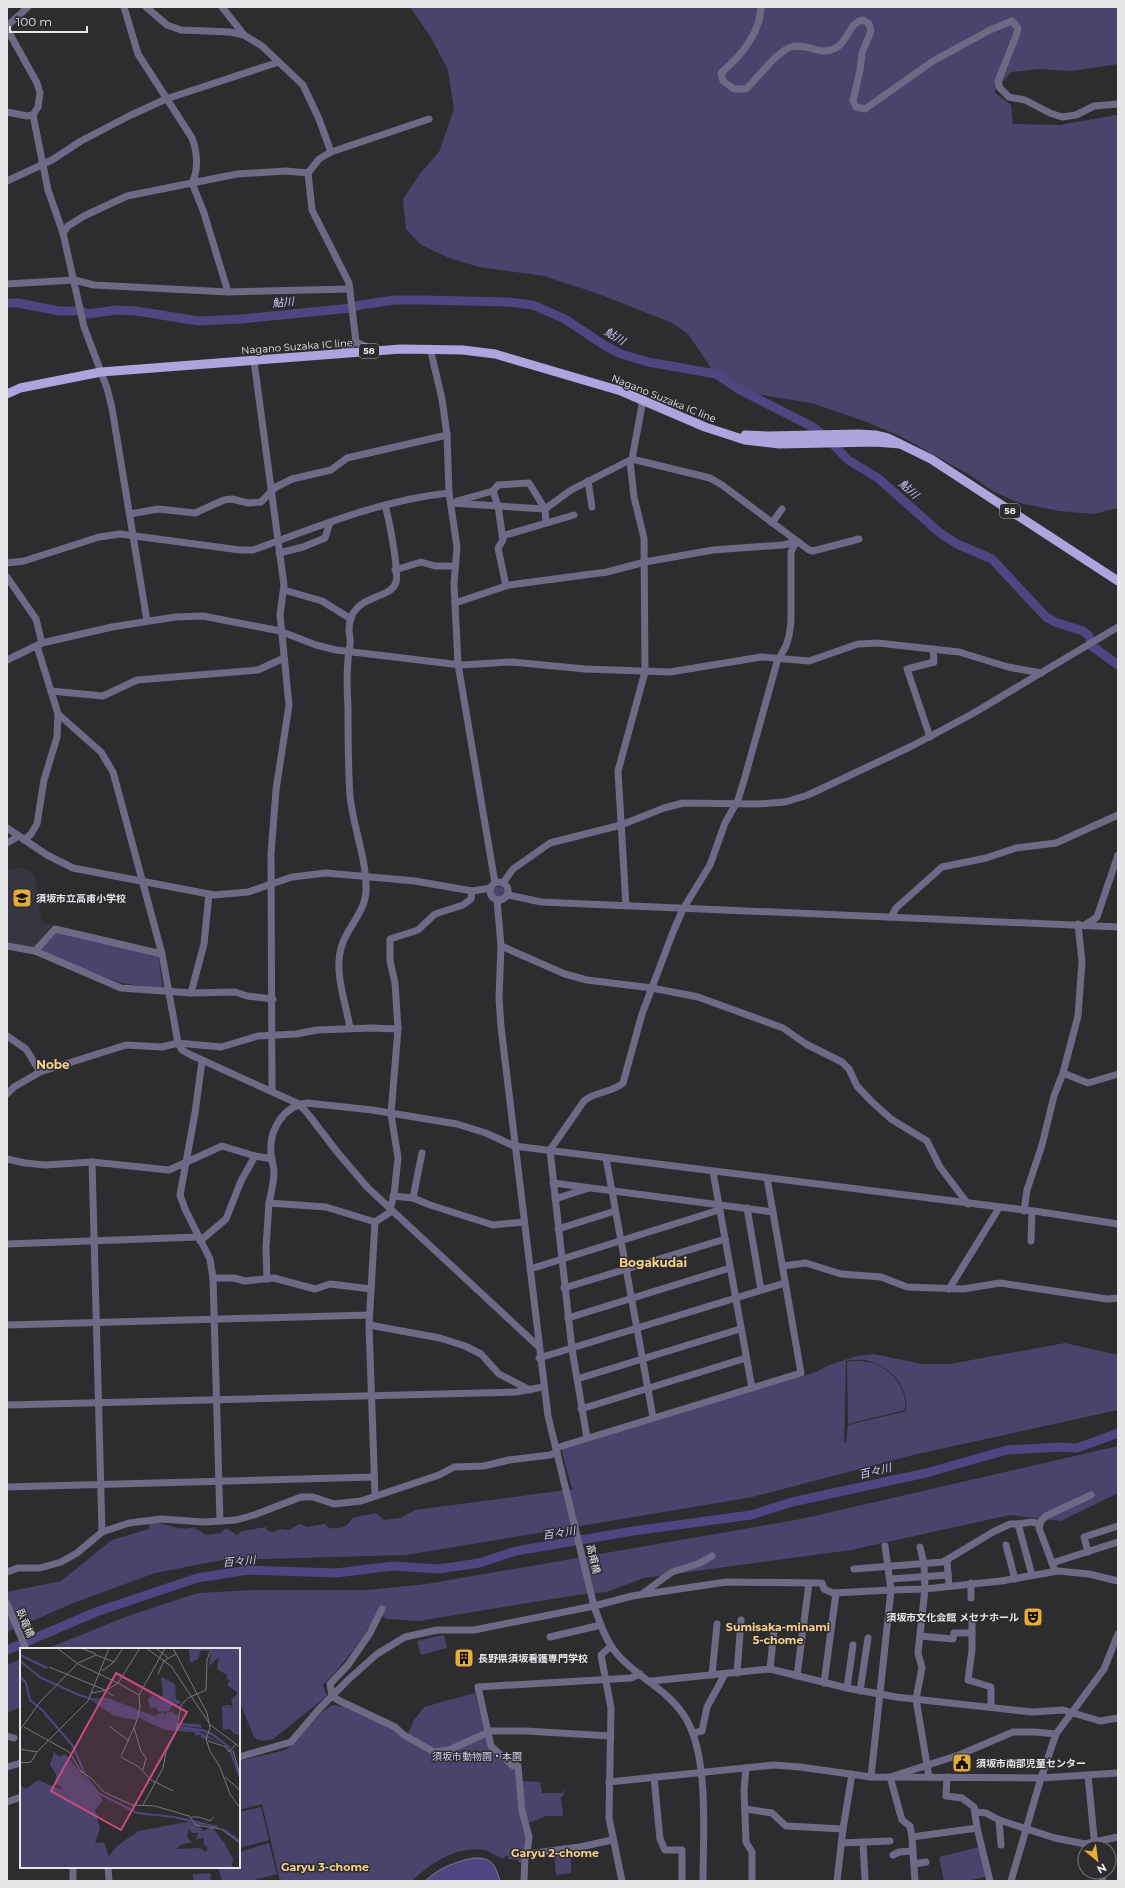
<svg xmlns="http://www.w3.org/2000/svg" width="1125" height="1888" font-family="Montserrat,'Noto Sans JP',sans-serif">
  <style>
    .built { fill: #37353f }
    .green { fill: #4a436c; fill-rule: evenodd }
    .water { fill: #514581; stroke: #7e75a0 }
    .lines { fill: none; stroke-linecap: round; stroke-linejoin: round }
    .river { stroke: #514581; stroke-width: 9 }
    .minor { stroke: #6e6a86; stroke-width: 7 }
    .major { stroke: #aea5de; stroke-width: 9 }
    .labels { text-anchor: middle; stroke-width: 3; stroke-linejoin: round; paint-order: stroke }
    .shield { fill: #2d2d30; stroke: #aeaeb1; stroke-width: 1 }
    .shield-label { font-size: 9px; font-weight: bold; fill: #e6e5e8 }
    .street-label { font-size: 10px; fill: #e6e5e8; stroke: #2d2d30 }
    .poi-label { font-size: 10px; font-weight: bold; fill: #e6e5e8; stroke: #2d2d30; text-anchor: start }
    .park-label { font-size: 10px; fill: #d2cdf2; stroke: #2d2d30 }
    .water-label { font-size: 11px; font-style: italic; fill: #cac3f9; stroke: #2d2d30 }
    .neighbourhood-label { font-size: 11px; font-weight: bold; fill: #f8d089; stroke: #2d2d30 }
    .quarter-label { font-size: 12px; font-weight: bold; fill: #f8d089; stroke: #2d2d30 }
    .inset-river { fill: none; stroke: #514581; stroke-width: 2 }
    .inset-road { fill: none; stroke: #77777a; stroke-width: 1 }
    .view { fill: #cb4b7e; fill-opacity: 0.15; stroke: #cb4b7e; stroke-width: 2 }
    .inset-edge { fill: none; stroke: #e6e5e8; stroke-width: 2 }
  </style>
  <rect width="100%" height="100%" fill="#2d2d30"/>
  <polygon class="built" points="21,867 34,874 42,923 53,925 34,948 7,943 7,870"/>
  <g class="green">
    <polygon points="410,7 1118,7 1118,64 1072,71 1040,69 1011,72 994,92 1011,105 1013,124 1060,125 1116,115 1118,117 1118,508 1094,514 1059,511 1019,503 993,491 970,475 902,437 867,422 811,403 744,392 718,378 688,334 672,323 599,294 544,276 479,267 449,258 420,244 406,229 403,199 419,175 439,152 454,109 448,70 430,36"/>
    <circle cx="499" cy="892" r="5.5"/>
    <polygon points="55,930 158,954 163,989 121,983 38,951"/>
    <path d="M1065 1343 1118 1355V1410L917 1454 752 1497 598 1523 406 1555 222 1560 155 1573 71 1604 7 1632V1592L61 1581 112 1540 149 1529V1523C163 1520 178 1533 193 1527L206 1535 221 1533 226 1528 237 1535 242 1531 266 1527 268 1531 274 1532 279 1529 289 1530 300 1524 307 1527 325 1524 329 1528C338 1529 348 1528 352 1518L376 1513 384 1520 400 1518 415 1510 574 1489 571 1486 562 1451 564 1449 816 1372 829 1365 857 1356 874 1354 922 1364H950ZM851 1360C857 1360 863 1359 869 1361 892 1367 909 1388 906 1411L848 1425 846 1442 844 1443 846 1361Z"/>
    <path d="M852 1361C861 1361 872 1361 880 1366 895 1374 908 1392 905 1410L848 1424 847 1362Z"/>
    <path d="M1118 1446V1493L1061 1521 1010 1515 851 1550 644 1578 606 1592 577 1595 419 1621 387 1619 377 1613C363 1640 344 1663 323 1685L327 1696 273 1739C265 1741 260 1742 254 1737L239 1700V1649H46L128 1616 198 1593 252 1590H368L427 1584 801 1519Z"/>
    <polygon points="444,1635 447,1648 421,1655 417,1641"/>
    <polygon points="21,1659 21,1707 7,1713 7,1665"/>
    <polygon points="475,1693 484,1730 451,1748 433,1749 408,1734 414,1720 424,1707"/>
    <path d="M332 1705C355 1704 412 1740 433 1752L485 1734 490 1748 517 1768 527 1837 522 1863H519L518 1860 508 1859 509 1856H505L504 1859C497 1857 491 1852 484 1850 458 1845 429 1864 412 1881H280L262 1804 239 1810V1761L285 1750 291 1746 322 1712Z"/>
    <polygon points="521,1781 540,1782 542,1793 562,1793 564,1789 564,1794 561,1798 563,1816 546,1816 529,1823 526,1818"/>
    <polygon points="261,1807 269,1840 239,1848 239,1812"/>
    <polygon points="269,1843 277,1874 250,1881 222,1881 218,1867 239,1867 239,1852"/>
    <polygon points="979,1847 987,1876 968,1881 944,1881 939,1857"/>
    <polygon points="571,1850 571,1873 556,1875 554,1853"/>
    <polygon points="210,1873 211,1881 193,1881 193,1874"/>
  </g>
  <path class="water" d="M475 1858C493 1858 495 1865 500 1881H425C439 1868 456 1861 475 1858Z"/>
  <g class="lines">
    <g class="river">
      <polyline points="7,303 18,303 59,311 81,311 88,314 116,310 136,311 199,321 241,319 351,308 360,305 395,300 422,300 508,302 533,305 565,319 604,345 621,354 648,362 716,374 740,390 813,427 829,440 848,460 878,478 940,533 957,544 992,559 1046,617 1055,622 1083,631 1089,636 1092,646 1118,665"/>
      <polyline points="7,1650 96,1612 197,1578 248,1570 336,1573 393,1566 439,1569 479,1563 516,1551 633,1531 751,1515 792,1502 926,1473 1007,1450 1060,1447 1077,1448 1118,1433"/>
    </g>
    <g class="minor">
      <path d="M124 7 138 54 192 138C197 151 199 169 192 183L204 213 228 292"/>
      <polyline points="146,7 167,25 181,30 230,32 244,35 262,46 303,85 319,119 331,152"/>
      <polyline points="222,7 244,35"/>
      <path d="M761 7C760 34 741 56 721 73L723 81 734 89H746C758 78 776 52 791 47 808 42 818 57 836 48 848 42 849 22 863 20L869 24 871 31 862 53 860 70 853 101 856 107 865 109 933 61 990 30 1012 21 1018 28 1016 36 998 81 1000 88 1009 97 1025 100 1050 113 1062 117 1076 115 1094 106 1118 104"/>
      <polyline points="7,26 28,7"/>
      <polyline points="7,29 37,83 40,93 38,107 33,115 48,190 63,233 84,327 107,388 112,408 147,621"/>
      <polyline points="7,112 27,116 33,115"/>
      <polyline points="7,181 52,160 81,141 129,116 166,99 279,62"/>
      <polyline points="63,233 68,226 84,216 127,196 237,174 286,171 308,173"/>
      <polyline points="7,284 74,280 94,285 228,292 350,289"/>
      <polyline points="430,348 442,399 447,435 449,493 457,547 454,584 458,664 495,883"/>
      <polyline points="376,351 356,342 349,283 312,210 308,173 319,159 331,152 429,119"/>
      <polyline points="339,354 356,342"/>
      <polyline points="254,361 284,585 280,615 289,705 276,790 271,854 272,1091"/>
      <polyline points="632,459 710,478 722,485 809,550 813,551 859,539"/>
      <polyline points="588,481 592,507"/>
      <polyline points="493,491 498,485 529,483 545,509 546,523"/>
      <polyline points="457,501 493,491 498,506 503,540 498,548 506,586"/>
      <polyline points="451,503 545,509 571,490 632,459 643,400"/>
      <polyline points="130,514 158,509 195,513 224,500 232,499 248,503 261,502 276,487 292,479 331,470 347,458 447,435"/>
      <polyline points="772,523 782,509"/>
      <polyline points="502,536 574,515"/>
      <polyline points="279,553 303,547 325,538 330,522"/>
      <path d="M7 563 24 561 99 537 120 534 240 550H253C317 527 381 500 449 493"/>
      <polyline points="395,570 421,562 435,566 454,566"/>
      <polyline points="7,577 36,619 42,643"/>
      <polyline points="284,590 322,601 351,619"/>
      <polyline points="455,603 509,585 607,572 645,562 713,550 783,545 796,542"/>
      <polyline points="7,660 42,643 112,627 175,617 203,616 280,631 316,645 336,650 461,665 512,662 585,669 670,672 761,657 809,661 858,644 878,643 959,652 1008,667 1041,673"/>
      <polyline points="51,691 103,696 137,680 258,670 284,658"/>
      <polyline points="58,714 101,752 113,772 162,954 178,1043 182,1050 191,1055 299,1104 308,1114 338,1153 368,1188 539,1347"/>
      <polyline points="930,737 907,669 934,662 933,649"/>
      <polyline points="7,828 47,855 73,868 214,895 248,892 292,877 326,873 415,881 472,891 491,888"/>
      <polyline points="24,840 31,834 37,824 44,780 57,737 58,714 37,646"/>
      <polyline points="7,843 19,836"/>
      <circle cx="499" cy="891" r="9"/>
      <polyline points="503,883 513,869 550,843 621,825 664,808 683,803 757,804 785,802 808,795 912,746 972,714 1118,627"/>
      <polyline points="508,895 541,902 1118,927"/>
      <path d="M497 900 501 946 499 998 501 1027 548 1416 594 1606C600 1623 606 1642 618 1655 638 1678 665 1688 683 1714 710 1752 703 1835 703 1881"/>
      <polyline points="626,906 618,771 645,672 644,538 634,497 630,461"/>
      <polyline points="891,917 896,908 942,867 986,858 1016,848 1056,843 1118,815"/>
      <polyline points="1085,925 1097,917 1118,855"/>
      <polyline points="7,946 35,951 55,929 162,954"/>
      <polyline points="501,946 565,974 587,980 652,988 698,997 783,1028 806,1044 842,1062 849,1069 857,1086 871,1101 891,1119 927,1141 940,1167 968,1204"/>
      <polyline points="35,951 121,988 191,993 235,992 247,996 273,999"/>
      <polyline points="191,993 204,944 209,894"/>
      <path d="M350 1028C346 1003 333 971 342 945 348 926 367 910 366 888 366 856 353 827 350 796 348 767 348 737 348 708 347 687 346 666 350 645 351 640 349 635 349 630 349 593 391 601 396 582 399 570 389 519 385 505"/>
      <polyline points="7,1036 26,1049 40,1072"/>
      <polyline points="202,1061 195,1113 180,1195 185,1209 210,1259 213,1278 220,1521"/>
      <polyline points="1063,1073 1088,1083 1118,1074"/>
      <polyline points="7,1094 14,1087 40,1072 126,1045 162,1047 178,1043 221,1047 258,1036 296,1034 317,1030 371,1028 398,1029"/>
      <polyline points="606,1158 653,1417"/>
      <polyline points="7,1159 25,1163 45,1165 92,1162 169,1170 222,1146 255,1156 272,1159"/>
      <polyline points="92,1162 102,1532"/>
      <polyline points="713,1172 752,1388"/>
      <polyline points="553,1183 773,1212"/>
      <polyline points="393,1196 413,1198 430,1205 493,1225 524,1222"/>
      <polyline points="413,1198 422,1153"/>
      <polyline points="555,1199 589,1188"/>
      <polyline points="747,1208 761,1290"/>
      <polyline points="390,1209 394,1195 398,1158 391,1114 398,1029 395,983 390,961 390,939 418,930 435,914 463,905 471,899 472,891"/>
      <path d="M392 1211 375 1222 326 1207 269 1203C271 1193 274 1182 274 1172 274 1166 271 1160 271 1153 269 1130 283 1106 307 1103L372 1110 457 1124 486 1133 514 1146 1041 1212 1118 1224"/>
      <polyline points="1024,1211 1027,1190 1042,1145 1054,1096 1063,1073 1078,1016 1082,962 1078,924"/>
      <polyline points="375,1222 369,1325 375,1495"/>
      <polyline points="558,1229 615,1211"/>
      <polyline points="200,1241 226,1219 241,1181 255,1156"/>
      <polyline points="1031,1241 1032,1211"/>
      <polyline points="7,1244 198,1237"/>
      <polyline points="783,1266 806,1263 841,1274 881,1277 907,1287 963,1289 1000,1283 1107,1299 1118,1298"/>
      <polyline points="530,1269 719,1210"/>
      <polyline points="213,1278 234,1278 245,1281 274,1278 315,1289 330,1284 371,1289"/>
      <polyline points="267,1279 266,1247 269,1203"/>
      <polyline points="564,1288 725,1239"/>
      <polyline points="949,1289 999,1208"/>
      <polyline points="568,1318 730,1268"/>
      <polyline points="7,1325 369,1315"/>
      <polyline points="369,1325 440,1338 465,1346 481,1354 499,1374 530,1390"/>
      <polyline points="539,1358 785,1283"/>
      <polyline points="577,1379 740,1329"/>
      <polyline points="7,1405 516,1392 543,1387"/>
      <polyline points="581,1409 746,1358"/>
      <path d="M587 1438 572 1349 550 1150 584 1101C595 1091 612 1093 623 1083L642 1014 673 932 683 909 710 865 725 823 738 800 745 777 777 662 786 646 789 636 791 622V552L796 542"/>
      <polyline points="556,1448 801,1373 767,1178"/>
      <polyline points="7,1487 374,1477"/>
      <polyline points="1018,1524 1032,1522 1040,1524"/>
      <polyline points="1006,1545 1015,1579"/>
      <polyline points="885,1546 891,1590 925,1589 1001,1581 1058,1571 1089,1574 1118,1581"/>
      <polyline points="920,1547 924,1564 925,1589 918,1653 922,1668 916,1699 929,1777"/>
      <polyline points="1088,1552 1084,1537 1118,1526"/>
      <polyline points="947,1561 949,1586"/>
      <polyline points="1052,1563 1118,1542"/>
      <polyline points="854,1569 943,1562 993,1532 1010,1524 1018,1524 1032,1575"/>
      <polyline points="1055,1571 1039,1528 1041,1521 1046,1516 1091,1495"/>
      <polyline points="7,1572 18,1568 40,1568 61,1562 77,1553 102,1532 129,1523 161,1519 204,1522 236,1520 254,1515 301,1497 313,1497 334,1504 361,1501 439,1475 454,1467 484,1466 509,1460 550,1455 557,1452"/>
      <polyline points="890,1579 948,1575"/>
      <polyline points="971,1583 971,1598"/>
      <polyline points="642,1594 672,1572 698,1564 712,1556"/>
      <polyline points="7,1604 26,1649"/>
      <polyline points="382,1609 370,1633 348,1665 330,1684 332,1696 338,1700 395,1727 404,1735 434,1752 449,1750 491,1731 526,1731 611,1736"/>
      <polyline points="972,1617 972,1650 968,1680 991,1687 991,1707"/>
      <polyline points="920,1636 953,1639 954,1633 972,1633"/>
      <polyline points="550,1637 601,1625"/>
      <polyline points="611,1646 601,1655 611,1708 609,1818 622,1881"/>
      <polyline points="770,1669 774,1630"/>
      <polyline points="737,1673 741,1620"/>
      <polyline points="712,1675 717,1624"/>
      <polyline points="797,1676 809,1583"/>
      <polyline points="651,1681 770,1669 847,1688 896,1697 1032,1712 1063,1710 1100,1721 1118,1718"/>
      <polyline points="824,1683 836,1593"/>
      <polyline points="847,1688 853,1645"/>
      <polyline points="860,1691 868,1638"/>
      <polyline points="693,1733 702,1731 707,1707 725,1674"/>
      <polyline points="7,1736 14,1738"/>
      <polyline points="239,1757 291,1742 319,1709 349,1679 377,1654 405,1637 437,1630 474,1630 594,1606 632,1596 726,1582 822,1583 824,1589 833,1593 891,1590 871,1777"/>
      <polyline points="7,1767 21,1763"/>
      <polyline points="746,1768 744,1790 746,1842 752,1852 752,1881"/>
      <polyline points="1088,1775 1095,1848"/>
      <polyline points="654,1777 660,1839 665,1850 682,1850 682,1881"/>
      <polyline points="947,1777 946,1796 962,1798 974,1807 977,1828 990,1881"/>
      <polyline points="609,1782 774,1765 800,1767 871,1777 1041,1778 1056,1734 1104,1669 1118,1634"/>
      <polyline points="7,1802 21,1797"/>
      <polyline points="745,1809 772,1813 786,1826 843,1829"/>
      <polyline points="976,1812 986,1813 999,1820 1055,1838 1085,1844 1118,1837"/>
      <polyline points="999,1820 1001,1845"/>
      <polyline points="912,1837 977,1828"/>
      <polyline points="863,1842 865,1879"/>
      <polyline points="841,1843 890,1841"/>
      <polyline points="527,1854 580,1847 612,1840"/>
      <polyline points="893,1855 899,1852 913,1851"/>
      <polyline points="914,1864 926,1862"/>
      <polyline points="108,1867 109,1881"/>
      <polyline points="1100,1872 1103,1881"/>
      <polyline points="73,1881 73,1867"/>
      <polyline points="524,1881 525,1856 527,1854 529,1837 522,1811 518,1766 513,1766 491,1746 478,1687 631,1678 640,1674"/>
      <polyline points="837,1881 843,1829 852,1774"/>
      <polyline points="915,1881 912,1837 910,1826 902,1820 890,1777 959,1755 1013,1732 1035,1732 1056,1734"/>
      <polyline points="1011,1881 1041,1778 1118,1773"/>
    </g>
    <g class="major">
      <polyline points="7,394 20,388 101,372 401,349 463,350 495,354 621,391 705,427 745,440 779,444 875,442 900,444"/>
      <polyline points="745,435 768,436 859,434 875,435 888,438 931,459 1118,581"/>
    </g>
  </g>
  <defs>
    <symbol id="school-square" viewBox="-11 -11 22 22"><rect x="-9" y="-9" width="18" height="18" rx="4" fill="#e6ac36" stroke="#2d2d30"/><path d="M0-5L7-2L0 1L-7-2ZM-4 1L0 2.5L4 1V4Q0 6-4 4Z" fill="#111"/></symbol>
    <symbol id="theatre-square" viewBox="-11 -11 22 22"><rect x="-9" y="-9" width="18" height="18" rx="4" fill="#e6ac36" stroke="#2d2d30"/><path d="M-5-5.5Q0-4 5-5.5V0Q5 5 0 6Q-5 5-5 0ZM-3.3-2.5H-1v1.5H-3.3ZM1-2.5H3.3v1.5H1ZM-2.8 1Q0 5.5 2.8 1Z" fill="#111"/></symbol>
    <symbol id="building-square" viewBox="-11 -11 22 22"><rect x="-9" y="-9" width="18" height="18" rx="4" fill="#e6ac36" stroke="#2d2d30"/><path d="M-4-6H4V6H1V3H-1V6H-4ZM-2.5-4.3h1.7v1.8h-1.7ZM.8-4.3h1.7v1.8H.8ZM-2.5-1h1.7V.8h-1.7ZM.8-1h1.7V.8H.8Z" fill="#111"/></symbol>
    <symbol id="civic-square" viewBox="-11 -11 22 22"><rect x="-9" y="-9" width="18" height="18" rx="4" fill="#e6ac36" stroke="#2d2d30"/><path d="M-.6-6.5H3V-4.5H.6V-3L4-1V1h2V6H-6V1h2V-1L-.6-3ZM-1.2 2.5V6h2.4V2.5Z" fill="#111"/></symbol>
  </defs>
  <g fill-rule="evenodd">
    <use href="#school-square" x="11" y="887" width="22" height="22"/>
    <use href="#theatre-square" x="1022" y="1606" width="22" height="22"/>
    <use href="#building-square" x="453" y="1647" width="22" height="22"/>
    <use href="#civic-square" x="951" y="1752" width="22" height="22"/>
  </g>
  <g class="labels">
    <g class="shield">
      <rect x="359" y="344" width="20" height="14" rx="3"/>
      <rect x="1000" y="504" width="20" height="14" rx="3"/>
    </g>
    <g class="shield-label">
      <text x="369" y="354">58</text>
      <text x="1010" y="514">58</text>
    </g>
    <g class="street-label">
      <text transform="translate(297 346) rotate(-4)" y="4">Nagano Suzaka IC line</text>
      <text transform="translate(664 398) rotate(22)" y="4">Nagano Suzaka IC line</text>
      <text transform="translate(594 1559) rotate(77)" y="4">高甫橋</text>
      <text transform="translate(26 1623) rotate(67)" y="4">臥竜橋</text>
    </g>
    <g class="poi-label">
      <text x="36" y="902">須坂市立高甫小学校</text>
      <text x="1019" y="1621" text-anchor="end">須坂市文化会館 メセナホール</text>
      <text x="478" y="1662">長野県須坂看護専門学校</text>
      <text x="976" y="1767">須坂市南部児童センター</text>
    </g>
    <g class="park-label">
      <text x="477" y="1760">須坂市動物園・本園</text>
    </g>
    <g class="water-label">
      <text transform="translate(283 302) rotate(-5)" y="4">鮎川</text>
      <text transform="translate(615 336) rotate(31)" y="4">鮎川</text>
      <text transform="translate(909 489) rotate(42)" y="4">鮎川</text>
      <text transform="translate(875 1471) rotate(-14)" y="4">百々川</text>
      <text transform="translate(559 1533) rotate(-9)" y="4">百々川</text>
      <text transform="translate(239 1561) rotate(-5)" y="4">百々川</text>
    </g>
    <g class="neighbourhood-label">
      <text x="778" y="1631">Sumisaka-minami<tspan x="778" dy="13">5-chome</tspan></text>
      <text x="555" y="1857">Garyu 2-chome</text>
      <text x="325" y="1871">Garyu 3-chome</text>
    </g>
    <g class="quarter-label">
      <text x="53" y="1069">Nobe</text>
      <text x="653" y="1267">Bogakudai</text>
    </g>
  </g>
  <g transform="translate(20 1648)">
    <rect width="220" height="220" fill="#2d2d30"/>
    <path d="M169 0H220V88L213 85 210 81 203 82 202 58 209 57 212 58 210 60 203 59 213 60 211 52 218 45 207 37 210 32 207 31V27L197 21 199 9 189 18 191 4 181 2 178 11 170 15ZM141 29 155 36 156 51 162 54 154 58 153 56 149 54 153 56 148 64 156 63 152 65 158 67 157 75 180 76 182 80 144 76 74 50H88L134 68 144 64 145 68 147 63 139 64 136 59 130 60 128 51 132 47 137 50 143 48ZM72 53 106 62 146 78 177 82 204 97 188 90 187 92 181 89V86L177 88 173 84 145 82 117 69 116 72 94 68ZM34 104 39 109 45 106 47 108 83 152 75 162 80 181 75 195 84 194 89 208 98 197 119 183 167 174 185 176 179 177 183 183 192 179 205 196 213 211 212 218 218 220H0V138L6 141 18 132 42 142V139L35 136 36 126 30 117ZM169 181 172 185H178L176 191 184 190V197L188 199 186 204 180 200 157 201 160 197 172 194 167 189Z" fill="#4a436c" fill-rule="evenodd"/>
    <path class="inset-river" d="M0 7 27 20M0 13 21 30 59 47 125 68 144 77 182 82 192 86 209 99 220 130M0 28 6 35 10 52 23 63 53 98 65 127 78 145 117 165 154 169 198 179M203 181 220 193"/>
    <path class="inset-road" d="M37 0 58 16 98 35 120 0M61 0 76 6M126 0 151 18 189 75M136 0 148 10M153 0 187 65 190 80 186 91 190 103 200 119 210 146 220 160M29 19 85 42 93 48M82 23 94 14M138 26 144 13 156 6M72 45 87 42 98 35 119 47M189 76 220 99M89 78 109 93M4 79 49 104 62 125M114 80 121 103 126 110 123 122M0 82 20 54 58 15 76 7 94 14 103 0M188 93 206 99 209 104 216 96M0 101 17 104 68 53 89 0M213 102 220 127M101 108 116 75 120 59 119 47 145 0M101 109 119 119 131 132 153 143M0 115 11 114 17 104M60 123 70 129 84 144 103 153 113 157 135 158 169 168 176 177 201 181 220 195M205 129 220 142M123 157 143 120 146 104 156 84 161 57 168 50 186 42 187 12 190 4M171 169H179L190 173 194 169"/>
    <path class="view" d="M96 25 167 64 101 182 31 143Z"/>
    <rect width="220" height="220" class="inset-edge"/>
  </g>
  <rect width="1125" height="1888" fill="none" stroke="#e6e5e8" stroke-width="16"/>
  <g transform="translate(1097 1860) rotate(151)"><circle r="19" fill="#2d2d30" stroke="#77777a"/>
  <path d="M0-3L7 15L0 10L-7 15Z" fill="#e6ac36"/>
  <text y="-6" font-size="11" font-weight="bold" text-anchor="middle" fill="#e6e5e8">N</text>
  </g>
  <path d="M10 26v6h77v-6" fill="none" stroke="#e6e5e8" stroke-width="2"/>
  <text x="16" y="26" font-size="12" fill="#e6e5e8" stroke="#2d2d30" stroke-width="3" paint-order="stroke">100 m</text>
</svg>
